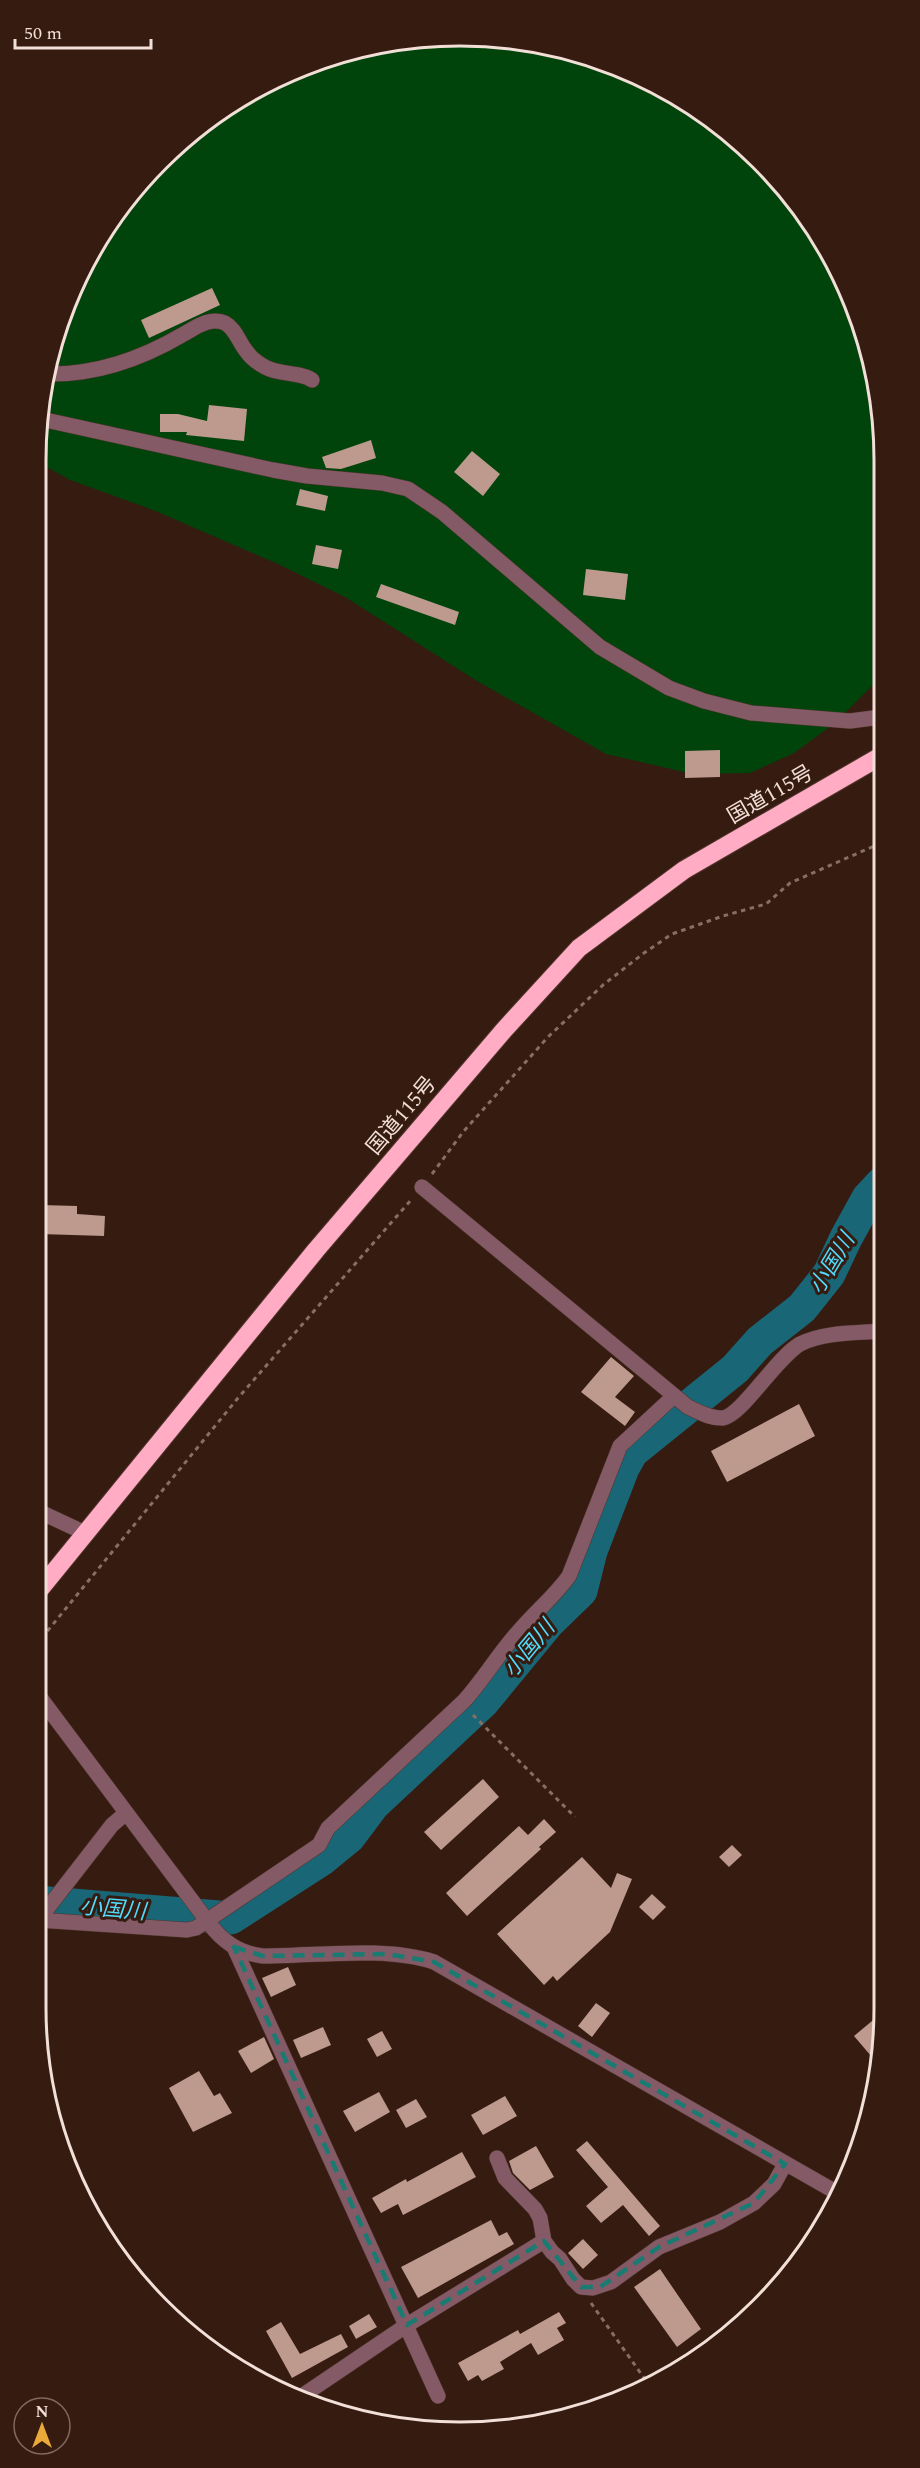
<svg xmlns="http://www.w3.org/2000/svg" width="920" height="2468" font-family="Spectral,'Noto Sans JP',serif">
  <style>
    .green { fill: #00440c }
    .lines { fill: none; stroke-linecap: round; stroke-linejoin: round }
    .river { stroke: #196677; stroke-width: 33 }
    .building { fill: #bd998e }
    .street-casing { stroke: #50362c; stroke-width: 16 }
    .highway-casing { stroke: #50362c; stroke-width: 20 }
    .path { stroke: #866f65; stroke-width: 3; stroke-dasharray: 4.5 4.5; stroke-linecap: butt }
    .street { stroke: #835a66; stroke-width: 15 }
    .highway { stroke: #ffacc4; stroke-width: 18 }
    .marked { fill: none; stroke: #1a7b73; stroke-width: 4.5; stroke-dasharray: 12 8; stroke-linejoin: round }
    .labels { text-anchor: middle; stroke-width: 6; stroke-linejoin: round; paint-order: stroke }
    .street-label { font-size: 21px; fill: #f2dfd8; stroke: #361b10 }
    .water-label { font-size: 22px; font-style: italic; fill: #50dafb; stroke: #361b10 }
    .rim { fill: none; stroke: #f2dfd8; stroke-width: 3 }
  </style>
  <rect width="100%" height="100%" fill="#361b10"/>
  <polygon class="green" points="488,37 570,51 695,107 779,181 840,273 880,404 881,677 835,723 794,753 750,773 693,774 606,754 477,681 345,597 278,564 153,510 70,480 36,461 51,350 80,272 124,202 181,141 248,93 324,58 405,40"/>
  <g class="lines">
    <polyline class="river" points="36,1902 231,1918 321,1860 349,1837 373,1805 483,1702 548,1623 581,1591 591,1551 623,1468 632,1452 735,1369 760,1341 802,1308 829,1274 846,1238 868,1198 882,1183"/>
  </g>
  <g class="building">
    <polygon points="212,288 220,305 149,338 141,320"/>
    <polygon points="209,405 247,409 244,441 186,435 187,432 160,432 160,414 178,414 207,421"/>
    <polygon points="371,440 376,458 341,469 326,468 322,457"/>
    <polygon points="472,451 500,474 483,496 454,472"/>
    <polygon points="300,489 328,496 325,511 296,505"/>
    <polygon points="316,545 342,550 338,569 312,564"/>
    <polygon points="586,569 628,574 625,600 583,595"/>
    <polygon points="381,584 459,612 455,625 376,597"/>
    <polygon points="720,750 720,777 685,778 685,751"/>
    <polygon points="41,1205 77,1206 77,1214 105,1216 104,1236 40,1234"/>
    <polygon points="611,1357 634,1376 615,1397 635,1412 625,1426 581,1392"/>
    <polygon points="799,1404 815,1436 727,1482 711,1451"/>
    <polygon points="483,1779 499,1797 441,1850 424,1832"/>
    <polygon points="544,1819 556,1832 539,1847 541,1849 467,1916 446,1893 519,1826 528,1835"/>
    <polygon points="732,1845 742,1855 729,1867 719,1857"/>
    <polygon points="582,1857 611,1888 617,1873 632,1879 610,1932 557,1981 553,1976 544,1985 497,1934"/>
    <polygon points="652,1894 666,1907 653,1920 639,1907"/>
    <polygon points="288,1967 296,1985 271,1997 262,1978"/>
    <polygon points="596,2003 610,2013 592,2037 578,2026"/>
    <polygon points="884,2011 877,2063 854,2036"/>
    <polygon points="323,2027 331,2045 301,2058 293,2040"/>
    <polygon points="382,2031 392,2049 377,2057 367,2039"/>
    <polygon points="264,2037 274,2059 251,2073 238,2051"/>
    <polygon points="199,2071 214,2096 220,2093 232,2113 193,2132 169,2088"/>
    <polygon points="379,2092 390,2112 355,2132 343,2111"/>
    <polygon points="505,2096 517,2116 483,2135 471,2115"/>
    <polygon points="416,2099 427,2117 406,2128 396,2110"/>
    <polygon points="587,2141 660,2226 649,2236 623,2205 601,2223 586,2206 608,2187 576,2150"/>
    <polygon points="536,2146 554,2177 530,2190 513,2173 509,2161"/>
    <polygon points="462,2152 476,2177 403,2215 398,2204 381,2213 372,2198 406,2179 407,2182"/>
    <polygon points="491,2220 499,2236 507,2232 514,2244 418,2298 401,2267"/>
    <polygon points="583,2239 598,2255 583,2269 568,2253"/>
    <polygon points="660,2269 701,2329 677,2347 634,2287"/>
    <polygon points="559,2312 566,2323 557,2328 564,2340 538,2355 531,2343 500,2362 504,2369 482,2381 478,2375 468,2381 458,2363 518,2330 520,2334"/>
    <polygon points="369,2314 377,2327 356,2339 349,2326"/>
    <polygon points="281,2322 300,2354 341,2334 348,2347 292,2378 266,2331"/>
  </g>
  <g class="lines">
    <defs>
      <g id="street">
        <path d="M47 374C96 375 141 359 182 335 195 328 210 316 225 323 236 329 239 343 247 352 251 358 258 363 265 367 279 375 301 372 312 380"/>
        <polyline points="41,419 273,470 307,476 382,483 408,489 442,512 600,647 669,688 704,701 751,713 850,721 881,717"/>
        <path d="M422 1187 688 1407C699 1412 711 1419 723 1418 742 1415 776 1358 800 1344 823 1332 856 1333 882 1331"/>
        <polyline points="882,1217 882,1232"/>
        <polyline points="36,1510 85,1533"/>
        <path d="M36 1692 208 1922C222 1941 238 1953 263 1956 315 1956 385 1946 434 1962L841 2195"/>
        <path d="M38 1920 187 1930 196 1928 319 1845 328 1828 464 1701C484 1679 499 1653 519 1631 535 1612 554 1597 569 1576L620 1446 674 1396"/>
        <polyline points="36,1923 112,1825 126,1813"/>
        <polyline points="234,1947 438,2396"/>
        <polyline points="497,2158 505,2178 535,2209 540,2218 544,2241 552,2252 560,2259 573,2279 581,2287 593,2288 611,2282 659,2247 720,2222 754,2203 774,2184 785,2164"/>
        <polyline points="299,2398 407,2325 544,2241"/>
      </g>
      <polyline id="highway" points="36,1594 316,1250 504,1030 579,948 684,870 881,756"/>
    </defs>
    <use href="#street" class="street-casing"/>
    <use href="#highway" class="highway-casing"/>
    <g class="path">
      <polyline points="432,1174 463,1132 548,1037 603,985 644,953 672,934 723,916 766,904 790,883 881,843"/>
      <polyline points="36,1645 238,1398 411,1200"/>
      <polyline points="473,1715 575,1817"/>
      <polyline points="591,2303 649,2385"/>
    </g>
    <use href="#street" class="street"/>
    <use href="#highway" class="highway"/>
  </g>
  <path class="marked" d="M234 1947 263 1956 387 1954 434 1962 785 2164 754 2203 659 2247 600 2287H581L544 2241 407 2325Z"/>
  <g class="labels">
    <g class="street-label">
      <text transform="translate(770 794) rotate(-30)" y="7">国道115号</text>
      <text transform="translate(401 1115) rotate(-50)" y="7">国道115号</text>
    </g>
    <g class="water-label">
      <text transform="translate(831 1263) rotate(-59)" y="8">小国川</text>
      <text transform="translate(528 1648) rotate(-50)" y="8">小国川</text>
      <text transform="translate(113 1908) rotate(5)" y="8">小国川</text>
    </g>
  </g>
  <path d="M0 0H920V2468H0ZM460 46H460A414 414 0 0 1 874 460V2008A414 414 0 0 1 460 2422H460A414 414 0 0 1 46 2008V460A414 414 0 0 1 460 46Z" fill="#361b10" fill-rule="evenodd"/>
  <path class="rim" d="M460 46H460A414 414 0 0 1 874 460V2008A414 414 0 0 1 460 2422H460A414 414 0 0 1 46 2008V460A414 414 0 0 1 460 46Z"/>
  <g transform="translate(42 2426)"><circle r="28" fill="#361b10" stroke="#816960" stroke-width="1.5"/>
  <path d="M0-4.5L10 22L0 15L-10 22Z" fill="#eaaa39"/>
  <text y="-9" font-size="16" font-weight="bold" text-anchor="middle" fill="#f2dfd8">N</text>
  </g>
  <path d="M15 39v9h136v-9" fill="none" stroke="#f2dfd8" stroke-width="3"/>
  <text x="24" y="39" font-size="18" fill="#f2dfd8" stroke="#361b10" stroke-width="4.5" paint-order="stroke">50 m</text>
</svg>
